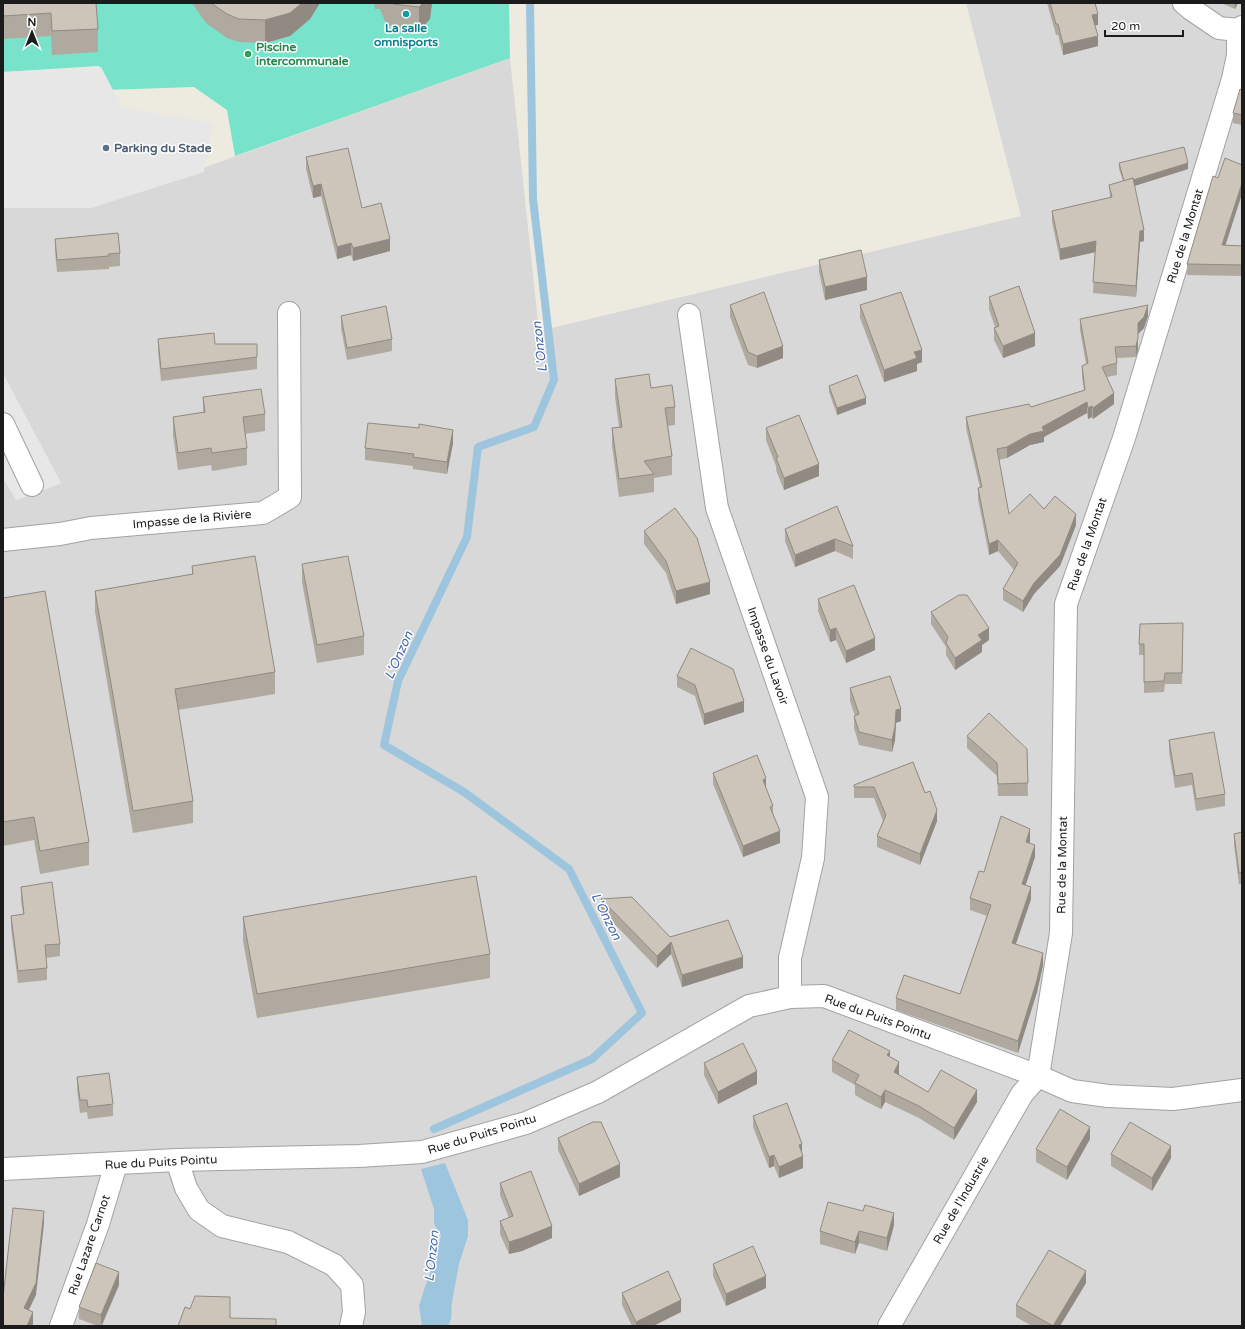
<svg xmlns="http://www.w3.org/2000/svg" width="1245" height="1329" font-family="'Varela Round',sans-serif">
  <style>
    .residential { fill: #d9d8d8 }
    .pitch { fill: #78e2ca }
    .parking { fill: #e7e7e7 }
    .water { fill: #9dc5de }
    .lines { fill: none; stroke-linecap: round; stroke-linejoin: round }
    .stream { stroke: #9dc5de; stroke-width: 8 }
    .minor-casing { stroke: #a2a2a2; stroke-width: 24 }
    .tertiary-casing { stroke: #a2a2a2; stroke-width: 24 }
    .minor { stroke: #fff; stroke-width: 22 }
    .tertiary { stroke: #fff; stroke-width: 22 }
    .wall { fill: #b0a99f }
    .shaded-wall { fill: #908a82 }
    .building { fill: #cdc5b9; stroke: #908a82 }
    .culture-dot { fill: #0f9aa8; stroke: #fff; stroke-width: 1.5 }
    .leisure-dot { fill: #2e9e5b; stroke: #fff; stroke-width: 1.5 }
    .service-dot { fill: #5c6f8a; stroke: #fff; stroke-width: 1.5 }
    .labels { text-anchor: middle; stroke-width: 3; stroke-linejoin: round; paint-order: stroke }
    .culture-label { font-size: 12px; font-weight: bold; fill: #0d838f; stroke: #fff }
    .leisure-label { font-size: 12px; font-weight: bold; fill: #27864d; stroke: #fff; text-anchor: start }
    .service-label { font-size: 12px; font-weight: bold; fill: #4e5e75; stroke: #fff; text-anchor: start }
    .street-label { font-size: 12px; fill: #1b1b1b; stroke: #fff }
    .water-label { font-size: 13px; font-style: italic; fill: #4468ae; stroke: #fff }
  </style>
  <rect width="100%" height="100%" fill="#edebe0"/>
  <polygon class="residential" points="966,3 1242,3 1242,1326 3,1326 3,478 17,500 61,483 3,374 3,208 91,208 510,58 539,331 1021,216"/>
  <polygon class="pitch" points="3,3 509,3 510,58 235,156 227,110 194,87 104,90 99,66 3,72"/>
  <g class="parking">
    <polygon points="101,67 122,107 213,123 204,172 91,208 3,208 3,72"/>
    <polygon points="3,374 61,483 16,500 3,478"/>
  </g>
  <polygon class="water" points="445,1163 468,1220 468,1236 459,1264 452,1302 451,1319 448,1326 422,1326 419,1306 424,1290 436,1257 441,1235 434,1224 434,1209 421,1169"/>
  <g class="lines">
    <polyline class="stream" points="434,1129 592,1059 642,1013 569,869 464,792 384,745 398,681 467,537 478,447 534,427 554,380 533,199 530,3"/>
    <defs>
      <g id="minor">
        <polyline points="689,315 717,508 817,797 813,858 790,958 790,997"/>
        <polyline points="3,424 32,485"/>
        <polyline points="3,540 60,534 91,528 263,513 290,497 289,313"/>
        <polyline points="1038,1076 1061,933 1066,604 1124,438 1233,79 1238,55 1238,30"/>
        <polyline points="177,1160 186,1188 199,1210 222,1226 288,1242 334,1265 352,1285 354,1312 351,1326"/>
        <polyline points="3,1169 177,1160 359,1156 422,1152 526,1123 598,1092 749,1006 790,997 824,996 1038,1076 1072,1091 1108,1096 1173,1099 1242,1090"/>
        <polyline points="61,1326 98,1224 116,1164"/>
        <polyline points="889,1326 1022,1094 1038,1076"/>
      </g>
      <polyline id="tertiary" points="1184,3 1191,9 1219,28 1238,30 1242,27"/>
    </defs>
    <use href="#minor" class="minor-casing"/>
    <use href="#tertiary" class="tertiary-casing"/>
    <use href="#minor" class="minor"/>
    <use href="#tertiary" class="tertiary"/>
  </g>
  <g class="wall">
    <polygon points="3,3 96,3 98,29 98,52 52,55 51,36 3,39"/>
    <polygon points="192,3 320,3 310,19 290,36 265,43 239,42 227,38 206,23"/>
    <polygon points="374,3 432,3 430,19 419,31 393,28 385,21 380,9 375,9"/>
    <polygon points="1047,3 1095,3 1098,25 1095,25 1098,46 1063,55 1058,35 1056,35"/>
    <polygon points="1221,3 1238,3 1235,9"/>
    <polygon points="1242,90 1242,125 1233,123 1233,113"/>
    <polygon points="306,157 362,208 390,251 353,261 351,255 337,259 321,196 313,198 306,169"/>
    <polygon points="1119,163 1188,169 1134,186 1144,241 1140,242 1136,297 1093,293 1095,252 1060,260 1052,222 1052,211 1110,198 1109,185 1123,181 1119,169"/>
    <polygon points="55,239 120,253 120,266 109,267 109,269 57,272 55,251"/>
    <polygon points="1225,245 1242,246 1242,276 1187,275 1187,264"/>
    <polygon points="819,260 867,290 825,300 819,272"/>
    <polygon points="989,297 1035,346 1003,358 994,340 994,328 995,327 989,309"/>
    <polygon points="730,305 783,358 757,368 748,365 730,317"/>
    <polygon points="860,305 922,362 917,364 917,371 884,382 860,318"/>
    <polygon points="341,316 392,339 392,351 347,360 341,328"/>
    <polygon points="1148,316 1144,328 1138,334 1138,349 1136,357 1117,358 1117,375 1107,377 1114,404 1093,419 1092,417 1088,419 1087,413 1044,437 1044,442 1030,445 1007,458 999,460 1009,514 1044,509 1076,525 1060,566 1034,594 1023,612 1003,600 1003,589 1014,570 998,551 989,555 978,499 978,488 980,488 966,428 966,417 1031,407 1084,390 1082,377 1082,366 1086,364 1080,330 1080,319"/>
    <polygon points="158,339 215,344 257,357 257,369 161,381 158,351"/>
    <polygon points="615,379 651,388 675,407 675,425 668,426 672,456 672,475 654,478 654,492 619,497 612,446 612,428 619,427 615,397"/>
    <polygon points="829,386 866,404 837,415 829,392"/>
    <polygon points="203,397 265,414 265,431 245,434 247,448 247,465 212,471 211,465 178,470 173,435 173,417 203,413"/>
    <polygon points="766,428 819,476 784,490 776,470 776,466 766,440"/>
    <polygon points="453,443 447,474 413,469 413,466 365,460 365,448"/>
    <polygon points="837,506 853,546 853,559 835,551 795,567 785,541 785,529"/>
    <polygon points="644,531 710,594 676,604 666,573 644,544"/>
    <polygon points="302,564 364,636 364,655 317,663 302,582"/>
    <polygon points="192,566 275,672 275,694 178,710 193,801 193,823 133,833 95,612 95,591 192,574"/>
    <polygon points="3,598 89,842 89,865 40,874 34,840 3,846"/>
    <polygon points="818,599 875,650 846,663 836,640 830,642 818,611"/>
    <polygon points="931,612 989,640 982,645 982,652 955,670 946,655 946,647 931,624"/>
    <polygon points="1183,634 1182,684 1165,684 1164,692 1144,693 1144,655 1139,655 1139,644"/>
    <polygon points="691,648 744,712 704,725 695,696 677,687 677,676"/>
    <polygon points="850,688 901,721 896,723 895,740 892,752 859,745 854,728 854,716 855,716 850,701"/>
    <polygon points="967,736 1027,749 1028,796 998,796 997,776 967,748"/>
    <polygon points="1169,740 1225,794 1225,806 1196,811 1192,785 1175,788 1169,752"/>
    <polygon points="913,762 937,821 920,865 877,847 877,836 883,821 874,798 854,798 854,785"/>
    <polygon points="713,773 766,789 773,806 773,814 780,843 743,857 713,784"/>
    <polygon points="1242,832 1242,884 1239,884 1234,845 1234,834"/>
    <polygon points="1030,841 1029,843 1035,857 1025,886 1031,899 1016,944 1043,965 1037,992 1018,1053 896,1010 896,998 960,994 987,916 970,910 970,898 984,872"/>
    <polygon points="21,887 60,944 60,956 46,958 47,968 47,980 18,983 11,928 11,916 23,914 21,900"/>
    <polygon points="601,899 670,937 743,968 682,987 671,954 657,968 601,910"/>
    <polygon points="243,917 490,954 490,978 257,1018 243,941"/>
    <polygon points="890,1057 899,1074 899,1075 928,1092 977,1102 954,1140 919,1118 885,1102 881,1109 865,1101 855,1095 855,1085 832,1072 832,1060"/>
    <polygon points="704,1063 757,1084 718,1104 704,1075"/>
    <polygon points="77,1077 113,1104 113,1116 88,1119 87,1112 80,1113 77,1089"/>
    <polygon points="753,1116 802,1154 803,1168 779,1178 774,1166 769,1168 753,1127"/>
    <polygon points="558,1138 620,1177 579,1196 558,1150"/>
    <polygon points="1090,1139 1067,1180 1036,1162 1036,1149"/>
    <polygon points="1111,1154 1171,1158 1152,1191 1111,1166"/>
    <polygon points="500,1183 552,1238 522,1251 509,1254 500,1234 500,1221 509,1218 500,1195"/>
    <polygon points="894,1225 887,1251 859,1243 855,1254 820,1244 820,1231"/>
    <polygon points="713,1264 766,1288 726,1306 713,1276"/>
    <polygon points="1086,1283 1060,1326 1032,1326 1016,1317 1016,1305"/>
    <polygon points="119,1285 102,1326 98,1326 79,1319 79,1307"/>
    <polygon points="622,1293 681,1312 653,1326 632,1326 622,1305"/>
  </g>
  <g class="shaded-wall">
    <polygon points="302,3 320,3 310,19 290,36 265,43 265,20"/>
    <polygon points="423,3 432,3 430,19 419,31 419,7"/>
    <polygon points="1235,3 1238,3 1235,9"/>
    <polygon points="1098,14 1098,25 1092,26 1092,15"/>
    <polygon points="1098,36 1098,46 1063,55 1063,44"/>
    <polygon points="1188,163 1188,169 1125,189 1125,183"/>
    <polygon points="1242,183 1242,194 1222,256 1222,245"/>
    <polygon points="321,184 321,196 313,198 313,186"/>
    <polygon points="1144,230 1144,241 1140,242 1136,297 1136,286 1140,231"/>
    <polygon points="390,239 390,251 353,261 353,248"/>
    <polygon points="1096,241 1096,252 1060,260 1060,249"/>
    <polygon points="351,243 351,255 337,259 337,247"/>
    <polygon points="867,277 867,290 825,300 825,287"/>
    <polygon points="1148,305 1148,316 1144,328 1138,334 1138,349 1136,357 1136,346 1138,323"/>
    <polygon points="1035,333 1035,346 1003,358 1003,346"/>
    <polygon points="783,346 783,358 757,368 757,356"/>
    <polygon points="922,350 922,362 917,364 917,371 884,382 884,370 914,352"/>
    <polygon points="1114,393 1114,404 1093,419 1093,408"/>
    <polygon points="866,398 866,404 837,415 837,408"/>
    <polygon points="1087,402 1087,413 1044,437 1044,442 1030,445 1007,458 1007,447"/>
    <polygon points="1092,406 1092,417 1088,419 1088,408"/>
    <polygon points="453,430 453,443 447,474 447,462"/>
    <polygon points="819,464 819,476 784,490 784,478"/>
    <polygon points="1076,514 1076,525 1060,566 1034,594 1023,612 1023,601"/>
    <polygon points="835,539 835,551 795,567 795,555"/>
    <polygon points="998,540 998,551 989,555 989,544"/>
    <polygon points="710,582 710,594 676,604 676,591"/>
    <polygon points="836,628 836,640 830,642 830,630"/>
    <polygon points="989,628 989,640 982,645 982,652 955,670 955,658 978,635"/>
    <polygon points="875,638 875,650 846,663 846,651"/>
    <polygon points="744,701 744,712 704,725 704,714"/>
    <polygon points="901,709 901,721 896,723 895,740 892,752 892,740 896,710"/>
    <polygon points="766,778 766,789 763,780"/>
    <polygon points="937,810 937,821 920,865 920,854"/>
    <polygon points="1030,829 1030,841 1026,854 1026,842"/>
    <polygon points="780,831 780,843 743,857 743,846"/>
    <polygon points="1035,845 1035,857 1022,896 1022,884"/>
    <polygon points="1031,887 1031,899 1012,955 1012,943"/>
    <polygon points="671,942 671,954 657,968 657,956"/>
    <polygon points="1043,953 1043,965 1037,992 1018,1053 1018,1041"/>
    <polygon points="743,957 743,968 682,987 682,975"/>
    <polygon points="890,1051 890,1063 887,1055"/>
    <polygon points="899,1062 899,1074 894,1084 894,1072"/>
    <polygon points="757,1071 757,1084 718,1104 718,1092"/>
    <polygon points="885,1090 885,1102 881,1109 881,1097"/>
    <polygon points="977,1090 977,1102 954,1140 954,1128"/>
    <polygon points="1090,1127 1090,1139 1067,1180 1067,1167"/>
    <polygon points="802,1144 802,1155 799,1145"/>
    <polygon points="1171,1146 1171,1158 1152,1191 1152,1178"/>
    <polygon points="774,1155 774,1166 769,1168 769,1157"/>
    <polygon points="803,1156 803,1168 779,1178 779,1167"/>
    <polygon points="620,1164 620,1177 579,1196 579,1184"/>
    <polygon points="44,1211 44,1224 36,1295 24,1320 24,1308"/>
    <polygon points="894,1213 894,1225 887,1251 887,1238"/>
    <polygon points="552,1226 552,1238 522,1251 509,1254 509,1242"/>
    <polygon points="859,1231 859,1243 855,1254 855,1242"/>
    <polygon points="1086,1271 1086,1283 1060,1326 1053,1326"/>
    <polygon points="119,1272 119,1285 101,1326 101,1315"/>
    <polygon points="766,1276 766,1288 726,1306 726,1294"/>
    <polygon points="681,1300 681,1312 653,1326 636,1326 636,1322"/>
    <polygon points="33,1312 33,1324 32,1326 27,1326"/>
  </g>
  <g class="building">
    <polygon points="3,3 96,3 98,29 52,31 51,13 3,16"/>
    <polygon points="211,3 302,3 290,13 265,20 239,19 227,14"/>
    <polygon points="392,3 423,3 419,7 393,4"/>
    <polygon points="1050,3 1095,3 1098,14 1092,15 1098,36 1063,44 1058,24 1056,24"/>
    <polygon points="1240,89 1242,90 1242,115 1233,113"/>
    <polygon points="1184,147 1188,163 1133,180 1133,178 1124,181 1119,163"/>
    <polygon points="348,148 362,208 381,203 390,239 353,248 351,243 337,247 321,184 313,186 306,157"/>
    <polygon points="1225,158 1242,165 1242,183 1222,245 1242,246 1242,265 1187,264 1213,176 1218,178"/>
    <polygon points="1133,178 1144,230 1140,231 1136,286 1093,282 1096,241 1060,249 1052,211 1112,197 1109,185"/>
    <polygon points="118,233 120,253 108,254 109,256 57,260 55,239"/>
    <polygon points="861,250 867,277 825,287 819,260"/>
    <polygon points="1019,286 1035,333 1003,346 994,328 999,326 989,297"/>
    <polygon points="764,292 783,346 757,356 748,352 730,305"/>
    <polygon points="901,292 922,350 914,352 917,358 884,370 860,305"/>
    <polygon points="1148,305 1144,317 1138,323 1138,338 1136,346 1115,347 1117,363 1102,367 1114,393 1093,408 1092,406 1088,408 1087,402 1042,427 1044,431 1030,434 1007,447 997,449 1009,514 1030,494 1044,509 1055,496 1076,514 1060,555 1034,583 1023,601 1003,589 1018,563 998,540 989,544 978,488 982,487 966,417 1029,404 1031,407 1085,390 1082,366 1088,363 1080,319"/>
    <polygon points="386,306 392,339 347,348 341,316"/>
    <polygon points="214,333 215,344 257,344 257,357 161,369 158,339"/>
    <polygon points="649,374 651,388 672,385 675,407 665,408 672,456 644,461 654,474 619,479 612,428 622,427 615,379"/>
    <polygon points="857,375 866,398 837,408 829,386"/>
    <polygon points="261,389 265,414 243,417 247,448 212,453 211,448 178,453 173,417 205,412 203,397"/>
    <polygon points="799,415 819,464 784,478 776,458 778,457 766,428"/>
    <polygon points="368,423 419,428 419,424 453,430 447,462 413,457 414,454 365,448"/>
    <polygon points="837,506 853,546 835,539 795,555 785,529"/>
    <polygon points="675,508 697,538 710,582 676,591 666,561 644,531"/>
    <polygon points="255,556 275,672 175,689 193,801 133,811 95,591 193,574 192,566"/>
    <polygon points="348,556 364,636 317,645 302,564"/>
    <polygon points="854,585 875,638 846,651 836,628 830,630 818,599"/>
    <polygon points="45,591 89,842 40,851 34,817 3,822 3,598"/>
    <polygon points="959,595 967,595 989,628 978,635 982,640 955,658 946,643 948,637 931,612"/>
    <polygon points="1183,623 1182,673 1165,673 1164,681 1144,682 1144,644 1139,644 1140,624"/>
    <polygon points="691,648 733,669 744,701 704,714 695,685 677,676"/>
    <polygon points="890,676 901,709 896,710 895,727 892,740 859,732 854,716 859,714 850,688"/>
    <polygon points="989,713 1027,749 1028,783 998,784 997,763 967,736"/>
    <polygon points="1214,732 1225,794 1196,799 1192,773 1175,776 1169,740"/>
    <polygon points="757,755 766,778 763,780 773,806 770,807 780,831 743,846 713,773"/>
    <polygon points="913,762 925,793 930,791 937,810 920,854 877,836 886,815 874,787 854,787 854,785"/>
    <polygon points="1001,816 1030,829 1026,842 1035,845 1022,884 1031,887 1012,943 1043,953 1037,980 1018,1041 896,998 904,975 960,994 991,905 970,898 979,871 984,872"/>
    <polygon points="1242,832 1242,872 1239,873 1234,834"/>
    <polygon points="476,876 490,954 257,994 243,917"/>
    <polygon points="52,882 60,944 45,945 47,968 18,971 11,916 24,914 21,887"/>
    <polygon points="632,897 670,937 728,920 743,957 682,975 671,942 657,956 601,899"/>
    <polygon points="849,1030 890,1051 887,1055 899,1062 894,1072 928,1092 941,1070 977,1090 954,1128 919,1106 885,1090 881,1097 855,1083 859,1075 832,1060"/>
    <polygon points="743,1043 757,1071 718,1092 704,1063"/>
    <polygon points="109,1073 113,1104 88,1107 87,1100 80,1100 77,1077"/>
    <polygon points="787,1103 802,1144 799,1145 803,1156 779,1167 774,1155 769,1157 753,1116"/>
    <polygon points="1060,1109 1090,1127 1067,1167 1036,1149"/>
    <polygon points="593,1122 601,1122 620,1164 579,1184 558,1138"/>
    <polygon points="1130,1122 1171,1146 1152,1178 1111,1154"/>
    <polygon points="531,1171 552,1226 522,1238 509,1242 500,1221 513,1216 500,1183"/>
    <polygon points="828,1202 863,1211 865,1205 894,1213 887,1238 859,1231 855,1242 820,1231"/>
    <polygon points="13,1208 44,1211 36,1283 24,1308 33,1312 27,1326 3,1326 3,1298"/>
    <polygon points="753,1246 766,1276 726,1294 713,1264"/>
    <polygon points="1049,1250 1086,1271 1053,1326 1016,1305"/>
    <polygon points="96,1263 119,1272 101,1315 79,1307"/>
    <polygon points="668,1271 681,1300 636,1322 622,1293"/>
    <polygon points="195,1296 230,1297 230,1318 276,1319 276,1326 178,1326 185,1307 190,1309"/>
  </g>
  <circle class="culture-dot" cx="406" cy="14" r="4"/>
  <circle class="leisure-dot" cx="248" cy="54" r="4"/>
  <circle class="service-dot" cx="106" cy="148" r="4"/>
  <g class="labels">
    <g class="culture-label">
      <text x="406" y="32">La salle<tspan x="406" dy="14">omnisports</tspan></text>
    </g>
    <g class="leisure-label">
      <text x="256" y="51">Piscine<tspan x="256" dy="14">intercommunale</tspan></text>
    </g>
    <g class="service-label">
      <text x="114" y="152">Parking du Stade</text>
    </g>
    <g class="street-label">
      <text transform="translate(1185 236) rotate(-73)" y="4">Rue de la Montat</text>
      <text transform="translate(192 519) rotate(-5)" y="4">Impasse de la Rivière</text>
      <text transform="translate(1087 544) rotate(-71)" y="4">Rue de la Montat</text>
      <text transform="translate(768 656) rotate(71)" y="4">Impasse du Lavoir</text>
      <text transform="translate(1062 865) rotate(-89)" y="4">Rue de la Montat</text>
      <text transform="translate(878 1017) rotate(20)" y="4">Rue du Puits Pointu</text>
      <text transform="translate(482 1134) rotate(-17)" y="4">Rue du Puits Pointu</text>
      <text transform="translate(161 1162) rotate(-3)" y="4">Rue du Puits Pointu</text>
      <text transform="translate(961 1200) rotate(-60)" y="4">Rue de l'Industrie</text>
      <text transform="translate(89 1245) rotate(-71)" y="4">Rue Lazare Carnot</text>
    </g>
    <g class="water-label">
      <text transform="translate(539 347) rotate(-97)" y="5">L'Onzon</text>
      <text transform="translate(398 655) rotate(-66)" y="5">L'Onzon</text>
      <text transform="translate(607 916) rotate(63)" y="5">L'Onzon</text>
      <text transform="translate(431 1256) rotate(-84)" y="5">L'Onzon</text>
    </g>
  </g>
  <rect width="1245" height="1329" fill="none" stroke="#1b1b1b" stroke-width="8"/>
  <g transform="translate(32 32)" stroke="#ffffff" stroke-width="3" paint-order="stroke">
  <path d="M0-3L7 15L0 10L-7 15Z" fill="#1b1b1b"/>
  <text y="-6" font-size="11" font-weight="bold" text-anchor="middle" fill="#1b1b1b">N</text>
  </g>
  <path d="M1105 30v6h78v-6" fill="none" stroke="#1b1b1b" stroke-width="2"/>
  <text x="1111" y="30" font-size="12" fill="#1b1b1b" stroke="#ffffff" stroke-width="3" paint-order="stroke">20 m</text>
</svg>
